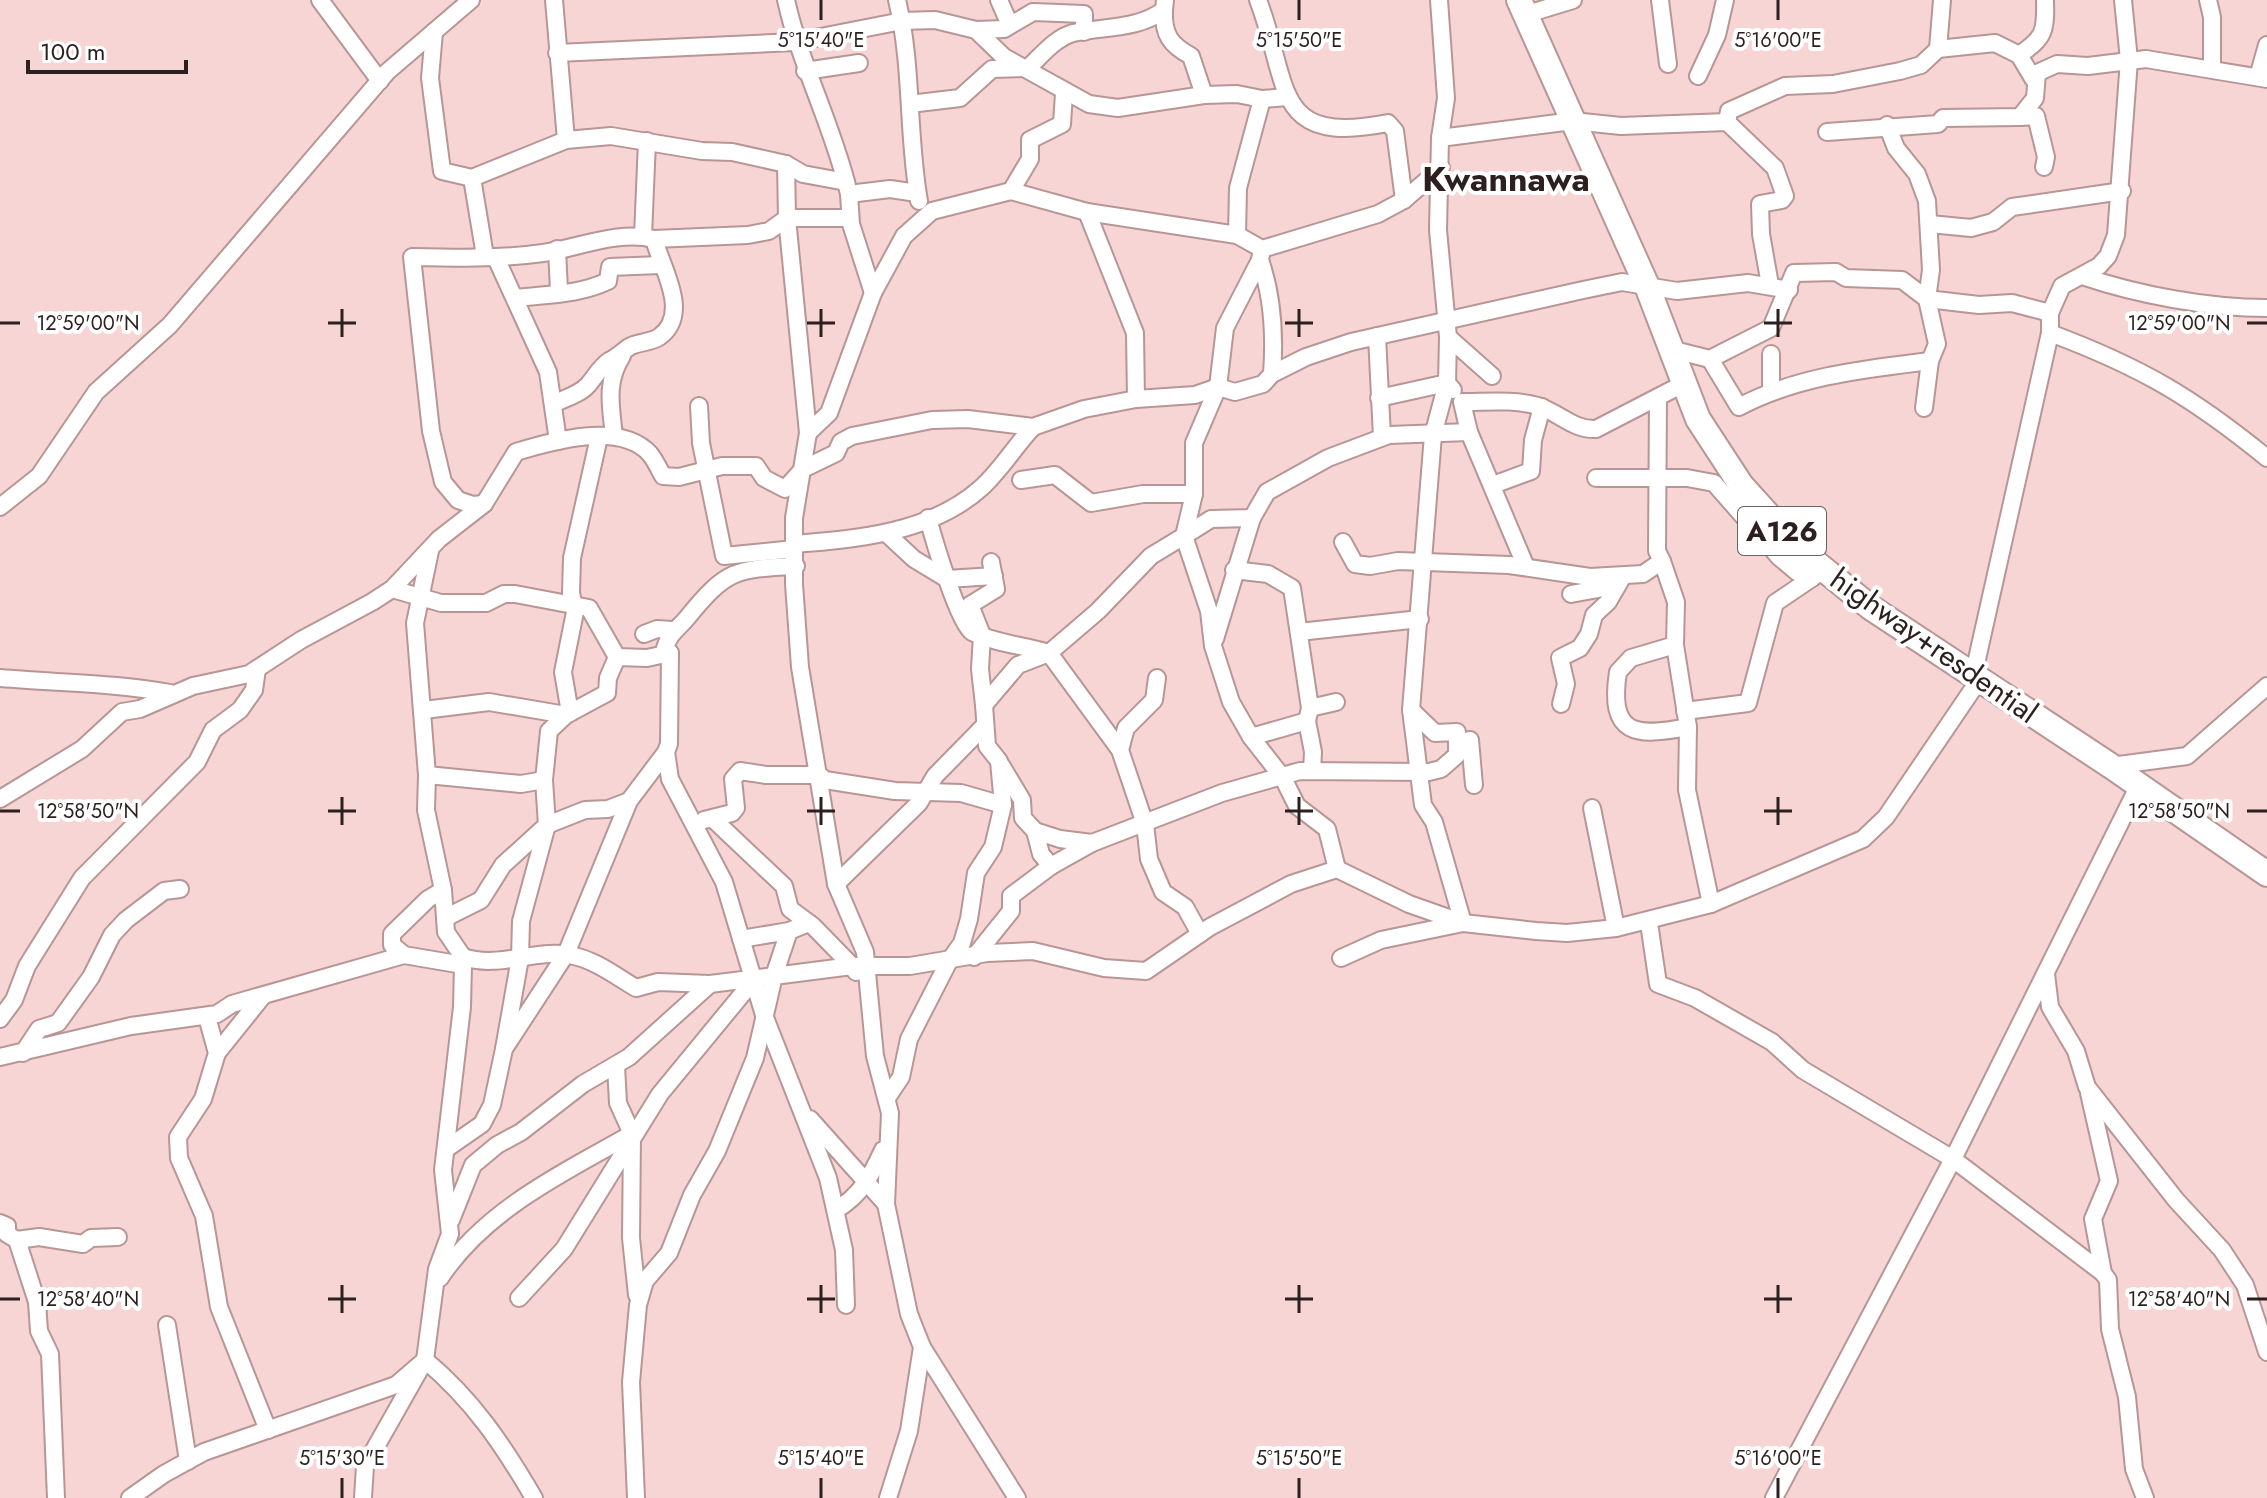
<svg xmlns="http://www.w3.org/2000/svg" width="2267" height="1498" font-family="Jost,sans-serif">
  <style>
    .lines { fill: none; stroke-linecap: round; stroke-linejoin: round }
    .minor-casing { stroke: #b79695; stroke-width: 20 }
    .highway-casing { stroke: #b79695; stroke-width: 28 }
    .minor { stroke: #fff; stroke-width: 16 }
    .highway { stroke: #fff; stroke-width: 24 }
    .ticks { fill: none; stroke: #2b1f1f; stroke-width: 3 }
    .labels { text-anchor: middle; stroke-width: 8; stroke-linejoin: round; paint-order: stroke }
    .shield { fill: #fff; stroke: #6b6262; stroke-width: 2 }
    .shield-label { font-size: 28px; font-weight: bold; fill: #2b1f1f }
    .street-label { font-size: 30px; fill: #2b1f1f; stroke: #fff }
    .quarter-label { font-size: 34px; font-weight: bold; fill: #2b1f1f; stroke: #fff }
    .ticks-label { font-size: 20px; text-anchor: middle; fill: #2b1f1f; stroke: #fff; stroke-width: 8; stroke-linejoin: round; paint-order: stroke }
  </style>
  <rect width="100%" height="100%" fill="#f8d5d5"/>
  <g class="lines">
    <defs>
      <g id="minor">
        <polyline points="320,0 380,81"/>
        <polyline points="554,0 566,140"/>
        <path d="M786 0C800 63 830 120 846 182"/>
        <path d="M897 0C913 66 907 134 919 201"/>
        <polyline points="999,0 1009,23"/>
        <path d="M1258 0C1291 86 1271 146 1388 123L1395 131 1404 200"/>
        <polyline points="1660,0 1668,64"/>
        <polyline points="2208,0 2212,17 2212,68"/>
        <path d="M1164 10C1163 34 1170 45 1191 56L1204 95"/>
        <polyline points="1524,15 1573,0"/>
        <polyline points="976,30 1004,29 1033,12 1084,14 1084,32"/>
        <polyline points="434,32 430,78 442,171 472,178 566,140 611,136 702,151 732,152 786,164 803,174 846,182 849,194 890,189 917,193"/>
        <polyline points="1938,49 1942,0"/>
        <polyline points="557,53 795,42 902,21 935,20 976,30 1004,57 1089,104 1118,108 1204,95 1237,94 1262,99 1287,97"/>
        <path d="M2019 55C2044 38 2046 32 2045 0"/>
        <polyline points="805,71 859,63"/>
        <polyline points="1698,76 1717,35 1725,0"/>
        <polyline points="2258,77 2267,45"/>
        <path d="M910 104 960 98 992 69 1028 68C1041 56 1055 38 1073 33 1104 26 1137 30 1164 10L1165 0"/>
        <polyline points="2020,117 2036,116 2046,157 2044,167"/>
        <polyline points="1727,122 1729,111 1785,86 1833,84 1900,71 1921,65 1938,49 1995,43 2019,55 2034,80"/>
        <polyline points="1887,125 1896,148 1917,174 1927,201 1931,270 1927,299 1937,344 1930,361 1924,408"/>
        <polyline points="1827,132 1938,124 1943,118 2020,117 2035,98 2037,73 2057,64 2088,66 2146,59 2267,79"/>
        <polyline points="1440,138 1573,121 1621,126 1727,122 1775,168 1785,196 1782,200 1760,204 1761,234 1770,285"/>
        <polyline points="786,164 787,218 808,433 794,518 794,584 800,667 836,884 865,952 875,1056 890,1113 886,1204 909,1314 922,1347 909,1431 888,1498"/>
        <polyline points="472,178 485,256"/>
        <polyline points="1011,191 1030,159 1030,140 1062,124 1064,93"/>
        <polyline points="849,194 851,224 873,293"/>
        <polyline points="1087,212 1135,333 1136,399"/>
        <polyline points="1930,224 1971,228 1993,222 2012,207 2122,191"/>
        <polyline points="1237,235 1238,188 1262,99"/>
        <polyline points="643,236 647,141"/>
        <polyline points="557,249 559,291"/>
        <polyline points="496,258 548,372 558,441"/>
        <path d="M1260 260C1273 297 1275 334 1272 374"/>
        <path d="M2082 276C2138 295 2208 308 2267 308"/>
        <path d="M516 298C549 294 578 295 608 281L610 267 660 265"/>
        <path d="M2050 333C2141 367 2192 397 2267 458"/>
        <polyline points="1377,336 1382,437"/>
        <polyline points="1448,337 1492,376"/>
        <polyline points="1674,350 1710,359 1771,328 1794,273 1836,272 1846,278 1902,280 1927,299 1979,305 2012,303 2050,313 2062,286 2099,266 2108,256 2116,235 2129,60 2123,0"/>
        <path d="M1710 359 1739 407C1797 376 1865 369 1930 361"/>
        <polyline points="1771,390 1771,354"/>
        <polyline points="1379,398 1447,383 1453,390"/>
        <path d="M555 403C566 398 580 394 588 385 595 377 600 367 609 361 617 357 622 352 629 347 637 342 650 343 659 337 692 314 661 267 654 239"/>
        <polyline points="699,406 701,443 724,556 794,549"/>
        <polyline points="1469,432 1526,567"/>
        <polyline points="808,433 829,413 873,293 904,236 932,211 1011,191 1087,212 1237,235 1262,249 1378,214 1404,200 1441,168"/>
        <path d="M614 436C611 407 605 382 622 356"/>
        <polyline points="1596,478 1687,478 1714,483 1779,557 1797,572 1812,578 1823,569"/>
        <polyline points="1021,480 1055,475 1091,503 1143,494 1194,494"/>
        <polyline points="1493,485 1531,471 1533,440 1542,407"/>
        <path d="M484 504 473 505 458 500 443 482 431 431 412 257C456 258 499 259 543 253 578 248 618 230 654 239L748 235 769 231 787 218H850"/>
        <polyline points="0,507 39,476 96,392 170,325 387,72 471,0"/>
        <path d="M928 518C933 537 959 625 972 632 997 644 1023 645 1049 653L1120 750 1145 824 1149 859 1163 892 1185 907 1200 934"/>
        <polyline points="886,533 914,559 947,579 994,576"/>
        <polyline points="1343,542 1355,564 1370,566 1398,561 1509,565 1590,577 1643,574 1662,561 1657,551 1658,398"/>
        <path d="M794 544C857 539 931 533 981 488 1001 470 1015 446 1033 427"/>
        <polyline points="430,551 415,623 427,775 521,784 544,780"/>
        <polyline points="1662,561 1676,602 1675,645 1688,727 1687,790 1711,904"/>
        <polyline points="1234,570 1268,574 1292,588 1310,708"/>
        <polyline points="392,589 441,603 486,603 504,594 515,594 589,608 617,657"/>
        <polyline points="1571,594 1609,587 1610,576"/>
        <polyline points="1299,632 1420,619"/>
        <polyline points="644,634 657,629 672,630"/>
        <polyline points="1215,639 1252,518"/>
        <path d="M1675 645 1631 658 1618 672C1608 736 1636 737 1688 727"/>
        <polyline points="670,653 669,744 666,752 670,779 724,882 764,1015 828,1178 844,1250 846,1305"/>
        <polyline points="1973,677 2050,333 2050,313"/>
        <path d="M0 678C57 683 114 683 170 693"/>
        <polyline points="1561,704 1566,684 1560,658 1580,648 1589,634 1594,615 1608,602 1623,576"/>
        <polyline points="984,705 980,669 982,635 970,605 996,589 991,562"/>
        <polyline points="424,710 489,702 566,715"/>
        <polyline points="1685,711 1748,703 1775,603 1812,578"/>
        <polyline points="570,713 563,672 575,612 571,593 572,558 599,437"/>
        <polyline points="1307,721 1313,752 1312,771"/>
        <polyline points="1251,737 1307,721 1310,708 1336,702"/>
        <polyline points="1459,743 1470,740 1474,785"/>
        <polyline points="1120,750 1126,728 1154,700 1157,678"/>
        <polyline points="2111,766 2187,756 2267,686"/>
        <path d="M0 799 82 749 122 712 140 709 193 686 249 674 301 640 372 602 392 589 439 539 484 504 516 452C552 441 620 421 650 454 655 460 659 469 663 476L679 477 722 466H756L764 478 785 489 803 469 836 453 841 442 852 436 932 420 968 419 1033 427 1084 409 1136 399 1195 395 1218 387 1235 392 1263 384 1272 374 1306 357 1351 342 1583 290 1622 282 1677 291 1748 283 1789 290"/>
        <polyline points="1592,808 1616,928"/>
        <polyline points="713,819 784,886 790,909 813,926 852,966 910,966 987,953 1033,951 1104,968 1146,971 1210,927 1291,884 1337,869 1409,904 1463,923 1536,931 1567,933 1616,928 1711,904 1863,839 1886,817 1979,680"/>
        <polyline points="704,820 732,813 736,808 733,779 740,771 766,775 819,775 825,780 895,791 961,793 1003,805"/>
        <polyline points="1035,831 1060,839 1092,843 1222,793 1300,771 1429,772 1441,769 1457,755 1457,732 1435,733 1411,710"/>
        <polyline points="1051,866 1092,843"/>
        <path d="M1337 869 1327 829 1297 806 1283 778 1251 737 1231 702 1213 646 1209 611 1184 536 1211 519 1252 518 1267 492 1328 458 1389 435 1469 432 1462 402C1487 402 1514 399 1538 406 1560 413 1573 430 1596 429L1685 383"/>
        <polyline points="836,884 919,803 935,776 984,726"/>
        <polyline points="443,890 446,932 463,957"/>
        <polyline points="445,918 481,900 503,865 547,825 585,810 608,809 629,801"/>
        <polyline points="1649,923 1658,984 1695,998 1772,1042 1803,1070 1953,1159 2103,1273"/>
        <polyline points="741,939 789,931"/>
        <polyline points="974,957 1011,911 1011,896 1051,866 1041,854 1035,831 1023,818 1022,800 1001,765"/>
        <polyline points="1341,958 1381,940 1463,923 1434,822 1423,805 1411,710 1433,435 1447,383 1448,337 1438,230 1440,138 1446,98 1439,0"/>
        <path d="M463 965V957C499 969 533 949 569 955 594 959 614 975 636 988L658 982 710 984"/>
        <polyline points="2046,974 2050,1007 2076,1051 2087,1087 2176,1200 2222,1250 2245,1285 2267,1352"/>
        <polyline points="207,1017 217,1053 203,1099 178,1137 179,1158 204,1216 219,1307 268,1430"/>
        <polyline points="0,1019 14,1000 27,966 82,878 197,762 213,730 240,710 254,690 257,669"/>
        <path d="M504 1049 520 958 521 921 547 825 544 780 549 731 566 715 607 693 608 678 617 657 647 658 670 653 665 648C670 632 678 629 687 618 727 569 735 569 796 566"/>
        <polyline points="23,1053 39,1029 58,1023 91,977 112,935 126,920 164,891 180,889"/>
        <polyline points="217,1053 262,997"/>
        <polyline points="0,1057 131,1026 217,1014 232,1004 404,955 392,945 392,934 428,899 443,890 426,810 427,775"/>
        <polyline points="616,1066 618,1103 632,1134 631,1238 637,1295"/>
        <polyline points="2089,1093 2109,1181 2093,1219 2103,1273 2108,1280 2110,1329 2127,1397 2134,1469 2145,1498"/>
        <polyline points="887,1098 901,1077 909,1039 949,961 962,943 969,919 976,873 993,847 1003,805 999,761 987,746 984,705 1018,665 1049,653 1098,611 1151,556 1184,536 1194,494 1194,443 1218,387 1225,328 1260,260 1262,249"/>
        <polyline points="810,1119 886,1204"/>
        <polyline points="446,1149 482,1124 492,1105 504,1049 566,954 629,801 666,752"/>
        <path d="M836 1210C861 1195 871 1176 883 1150"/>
        <polyline points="451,1220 473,1165 497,1145 521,1132 583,1084 629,1057 710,984 774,976 789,931 809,923"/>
        <polyline points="0,1223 7,1226 7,1234 17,1240 37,1302 39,1331 50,1354 56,1498"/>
        <polyline points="17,1240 39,1237 83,1244 91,1238 118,1237"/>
        <path d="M440 1278C485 1210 561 1174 630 1135"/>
        <polyline points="519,1298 564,1249 660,1094 753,981"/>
        <polyline points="167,1325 188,1461"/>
        <polyline points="922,1347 1017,1498"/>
        <polyline points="130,1498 164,1474 204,1452 396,1385 425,1360 437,1269 450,1234 443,1170 462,1007 463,965 404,955"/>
        <path d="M363 1498 365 1466 425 1360C473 1400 503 1445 534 1498"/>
        <polyline points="636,1498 631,1382 638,1305 645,1281 669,1253 692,1195 717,1151 755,1058 774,976 852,966 856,972"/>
        <polyline points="1774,1498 1953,1159 2138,787"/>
      </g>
      <polyline id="highway" points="1519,0 1647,286 1698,419 1741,485 1799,549 1870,607 2111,766 2267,874"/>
    </defs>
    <use href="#minor" class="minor-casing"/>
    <use href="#highway" class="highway-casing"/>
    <use href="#minor" class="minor"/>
    <use href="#highway" class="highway"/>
  </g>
  <path class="ticks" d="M821 0V20M1299 0V20M1778 0V20M342 309V337M821 309V337M1299 309V337M1778 309V337M0 323H20M328 323H356M807 323H835M1285 323H1313M1764 323H1792M2247 323H2267M342 797V825M821 797V825M1299 797V825M1778 797V825M0 811H20M328 811H356M807 811H835M1285 811H1313M1764 811H1792M2247 811H2267M342 1285V1313M821 1285V1313M1299 1285V1313M1778 1285V1313M0 1299H20M328 1299H356M807 1299H835M1285 1299H1313M1764 1299H1792M2247 1299H2267M342 1478V1498M821 1478V1498M1299 1478V1498M1778 1478V1498"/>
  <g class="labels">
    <rect class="shield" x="1738" y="507" width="88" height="48" rx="6"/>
    <g class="shield-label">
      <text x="1782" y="541">A126</text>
    </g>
    <g class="street-label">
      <text transform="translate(1934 646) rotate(35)" y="10">highway+resdential</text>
    </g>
    <g class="quarter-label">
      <text x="1506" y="191">Kwannawa</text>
    </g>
  </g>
  <g class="ticks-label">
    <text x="821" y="47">5°15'40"E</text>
    <text x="1299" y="47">5°15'50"E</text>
    <text x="1778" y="47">5°16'00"E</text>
    <text x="88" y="330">12°59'00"N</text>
    <text x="2179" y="330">12°59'00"N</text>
    <text x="88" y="818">12°58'50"N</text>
    <text x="2179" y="818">12°58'50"N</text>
    <text x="88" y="1306">12°58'40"N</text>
    <text x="2179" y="1306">12°58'40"N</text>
    <text x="342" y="1465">5°15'30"E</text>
    <text x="821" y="1465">5°15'40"E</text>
    <text x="1299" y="1465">5°15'50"E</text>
    <text x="1778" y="1465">5°16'00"E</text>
  </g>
  <path d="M28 60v12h158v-12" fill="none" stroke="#2b1f1f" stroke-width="4"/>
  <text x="40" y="60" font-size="24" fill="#2b1f1f" stroke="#ffffff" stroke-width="6" paint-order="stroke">100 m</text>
</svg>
